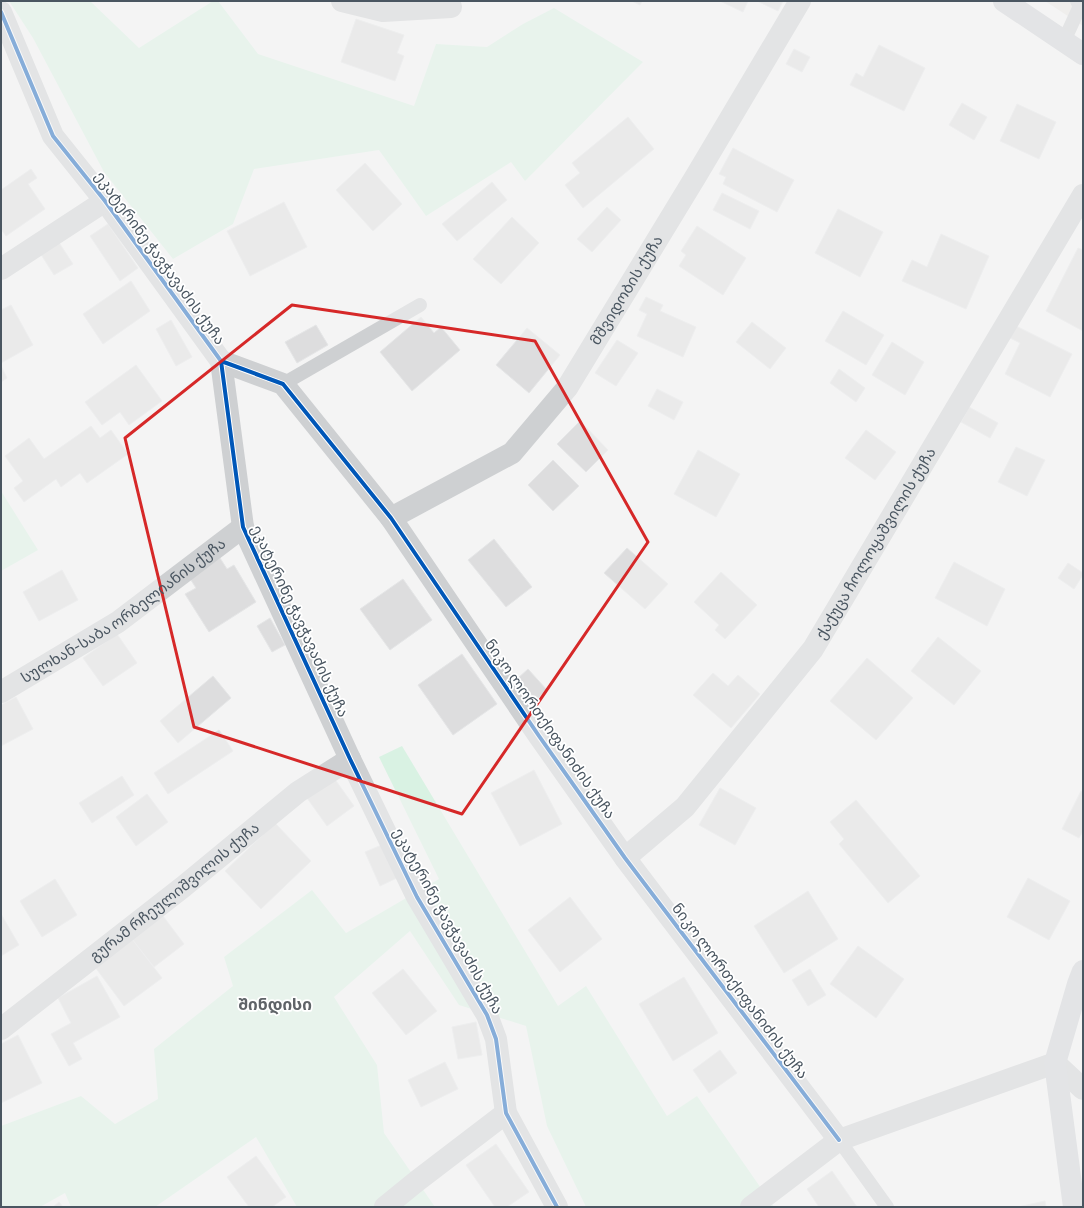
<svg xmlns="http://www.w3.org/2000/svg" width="1084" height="1208" font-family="Commissioner,'Noto Sans Georgian',sans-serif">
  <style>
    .commercial { fill: #e8e7e3 }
    .green { fill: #d9f2e3 }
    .building { fill: #ddddde; stroke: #e5e6e7 }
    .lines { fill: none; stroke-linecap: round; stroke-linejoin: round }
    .lane { stroke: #ced0d2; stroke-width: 14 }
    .street { stroke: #ced0d2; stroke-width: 22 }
    .secondary { stroke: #ced0d4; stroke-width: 22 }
    .cycleway-casing { stroke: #fff; stroke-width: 6 }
    .cycleway { stroke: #0057b8; stroke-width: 4 }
    .marked { fill: none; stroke: #d62828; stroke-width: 3; stroke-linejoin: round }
    .labels { text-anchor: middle; stroke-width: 3.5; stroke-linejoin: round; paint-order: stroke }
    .street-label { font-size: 15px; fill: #4a5661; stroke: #fff }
    .neighbourhood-label { font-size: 16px; font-weight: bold; fill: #5f6368; stroke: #fff }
  </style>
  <rect width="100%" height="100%" fill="#f4f4f4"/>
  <polygon class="commercial" points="1045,1 1083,1 1083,26"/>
  <g class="green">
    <polygon points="9,1 90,1 139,48 213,1 218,1 258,54 414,106 436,44 487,47 523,24 554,8 643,62 525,181 511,162 426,216 379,150 254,169 233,224 173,259 104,172 33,38"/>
    <polygon points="1,491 38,550 1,571"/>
    <polygon points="402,746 558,1006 586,986 667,1116 697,1096 774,1207 586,1207 547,1126 526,1026 459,1005 410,931 334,997 377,1065 384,1133 435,1207 335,1207 334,1206 333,1207 297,1207 256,1137 155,1207 71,1207 65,1193 40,1207 1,1207 1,1126 81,1096 115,1124 158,1099 154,1049 233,986 224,957 312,890 346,933 439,879 379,757"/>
  </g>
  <g class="building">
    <polygon points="632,1 642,1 640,5"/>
    <polygon points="720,1 748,1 743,12"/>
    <polygon points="757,1 783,1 778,11"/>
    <polygon points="356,19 404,35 397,53 404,56 395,81 341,62"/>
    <polygon points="879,45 925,68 904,111 850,85 856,73 863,77"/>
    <polygon points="794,49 810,57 802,72 786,64"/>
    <polygon points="962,103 987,117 974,140 949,125"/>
    <polygon points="1017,104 1056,122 1039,159 1000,141"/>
    <polygon points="628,117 654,149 583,208 565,185 580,173 572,163"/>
    <polygon points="733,148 794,180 777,212 723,184 726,177 719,174"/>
    <polygon points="365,163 402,204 373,231 336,190"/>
    <polygon points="31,169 37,178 28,184 45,209 6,236 1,229 1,190"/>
    <polygon points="492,182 507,200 457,241 442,224"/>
    <polygon points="722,193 759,211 750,229 713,210"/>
    <polygon points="284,202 307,247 250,276 227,231"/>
    <polygon points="607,207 621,220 592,252 577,239"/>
    <polygon points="838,209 883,232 860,277 815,253"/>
    <polygon points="512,217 539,243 501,284 473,259"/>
    <polygon points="108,224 138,268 120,281 90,236"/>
    <polygon points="697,226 746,258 723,295 679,266 686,255 681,251"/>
    <polygon points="941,234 989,256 966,309 902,281 912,260 927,267"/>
    <polygon points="58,241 73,264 54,275 40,253"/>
    <polygon points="1078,248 1083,250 1083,331 1046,311"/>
    <polygon points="131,281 150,311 103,344 83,314"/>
    <polygon points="646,297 663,305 660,311 696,327 683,357 637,336 647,314 639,310"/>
    <polygon points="11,305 33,345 1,363 1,310"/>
    <polygon points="843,311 884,335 866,365 825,341"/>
    <polygon points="421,317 434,333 441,327 460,350 412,391 380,352"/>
    <polygon points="171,320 192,357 176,366 156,329"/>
    <polygon points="752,322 786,348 770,369 736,342"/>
    <polygon points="316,325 328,345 297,363 285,342"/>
    <polygon points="1016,326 1072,354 1050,397 1005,374 1020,343 1010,338"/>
    <polygon points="527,328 560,355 529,393 496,365"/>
    <polygon points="617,340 638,353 616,386 595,373"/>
    <polygon points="892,342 924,362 905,395 872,375"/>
    <polygon points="136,365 162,401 129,425 120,412 102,425 85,402"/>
    <polygon points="1,366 7,378 1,382"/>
    <polygon points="839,369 865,388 856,402 830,383"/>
    <polygon points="657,389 683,402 674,420 648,406"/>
    <polygon points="969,407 998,423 990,438 961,422"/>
    <polygon points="580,421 608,450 586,472 557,444"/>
    <polygon points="91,426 100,438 111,430 128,454 87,483 80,473 61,487 56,479 24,502 14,488 23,481 5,456 29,438 44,459"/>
    <polygon points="866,430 896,452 875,480 845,458"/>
    <polygon points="1016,447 1045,460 1027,496 998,482"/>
    <polygon points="698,450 740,474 716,517 674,494"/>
    <polygon points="553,460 579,486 553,511 528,485"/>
    <polygon points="494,539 532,587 506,607 468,560"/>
    <polygon points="627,548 668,584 645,609 604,573"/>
    <polygon points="220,558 227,569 234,565 256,602 209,632 185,594 196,588 189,577"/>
    <polygon points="954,562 1005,589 987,626 935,598"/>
    <polygon points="1068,563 1083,573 1083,575 1074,589 1058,578"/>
    <polygon points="62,570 78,600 39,621 23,592"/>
    <polygon points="721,572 757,605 725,639 715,630 719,625 694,602"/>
    <polygon points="403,579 432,620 390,650 360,609"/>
    <polygon points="270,618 285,645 272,652 257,626"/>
    <polygon points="117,634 137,663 103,686 83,658"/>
    <polygon points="938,637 981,671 954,705 911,671"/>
    <polygon points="462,654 497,704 453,735 418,685"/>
    <polygon points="867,658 913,698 876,740 830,701"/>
    <polygon points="528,669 547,690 536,700 517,679"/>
    <polygon points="713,673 728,686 738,675 760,694 731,728 693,695"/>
    <polygon points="213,676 231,698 178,743 160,721"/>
    <polygon points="16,697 33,729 1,746 1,705"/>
    <polygon points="219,730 233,751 168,794 154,773"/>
    <polygon points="534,770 562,824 520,846 491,793"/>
    <polygon points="122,776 134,795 92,823 79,803"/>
    <polygon points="334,778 354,806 327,826 307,798"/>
    <polygon points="720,788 756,808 735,845 699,825"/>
    <polygon points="1081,791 1083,792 1083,831 1079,838 1062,829"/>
    <polygon points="147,794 168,822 136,846 116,817"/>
    <polygon points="856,800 920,876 888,903 839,844 844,839 830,822"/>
    <polygon points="275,823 311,861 261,909 225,871"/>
    <polygon points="384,844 399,877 380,886 365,852"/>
    <polygon points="1028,878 1070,901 1049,940 1007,917"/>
    <polygon points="55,879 77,915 42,937 20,901"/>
    <polygon points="808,891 838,939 784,973 754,926"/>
    <polygon points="570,897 602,939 560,972 528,930"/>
    <polygon points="1,914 19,945 1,956"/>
    <polygon points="163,916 184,944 154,967 132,939"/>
    <polygon points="132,939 162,978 124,1006 95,967"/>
    <polygon points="858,946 904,979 876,1018 830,984"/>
    <polygon points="403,969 437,1011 406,1035 372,993"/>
    <polygon points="810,969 826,995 808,1006 792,980"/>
    <polygon points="97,976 120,1017 73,1043 82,1059 69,1066 51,1034 71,1023 58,998"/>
    <polygon points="684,977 718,1033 673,1061 639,1004"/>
    <polygon points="476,1022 482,1055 458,1059 452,1027"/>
    <polygon points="18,1035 42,1083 1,1103 1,1044"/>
    <polygon points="720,1050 737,1073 709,1093 693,1070"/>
    <polygon points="445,1062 458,1089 421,1107 408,1080"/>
    <polygon points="496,1144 529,1192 507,1207 495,1207 466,1165"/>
    <polygon points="256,1156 286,1197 272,1207 249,1207 227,1177"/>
    <polygon points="832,1171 857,1207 819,1207 807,1189"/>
    <polygon points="1045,1201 1046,1207 1018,1207"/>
    <polygon points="59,1202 63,1207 53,1207"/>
  </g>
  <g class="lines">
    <g class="lane">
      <polyline points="1064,41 1080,6 1077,1"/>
      <polyline points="283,384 420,305"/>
      <polyline points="839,1140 887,1207"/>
    </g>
    <g class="street">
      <polyline points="342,1 383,11 451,7"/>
      <polyline points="1,12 53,136 105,201 221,361 243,527 350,759 417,897 487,1015 496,1039 506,1113 557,1207"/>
      <polyline points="1,269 105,201"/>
      <polyline points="221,361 283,384 391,518 539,736 625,858 839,1140"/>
      <path id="s1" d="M391 518 512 453 567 388 696 176 800 1"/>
      <path id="s2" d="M1 692 118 622 243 527"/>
      <path id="s3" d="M625 858 685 807 813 649 1083 195"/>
      <path id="s4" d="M1 1029 183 887 298 792 350 759"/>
      <polyline points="385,1207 417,1181 506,1113"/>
      <polyline points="751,1207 839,1140 1055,1063 1083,1089"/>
    </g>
    <g class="secondary">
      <polyline points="1004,1 1083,54"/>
      <polyline points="1074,1207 1055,1063 1078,984 1083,971"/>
    </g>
    <defs>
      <g id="cycleway">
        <polyline points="1,12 53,136 105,201 221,361 243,527 350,759 417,897 487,1015 496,1039 506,1113 557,1207"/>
        <polyline points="221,361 283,384 391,518 539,736 625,858 839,1140"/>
      </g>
    </defs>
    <use href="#cycleway" class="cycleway-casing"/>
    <use href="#cycleway" class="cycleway"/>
  </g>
  <path d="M0 0H1084V1208H0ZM292 305 535 341 648 542 462 814 194 727 125 438Z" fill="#f4f4f4" fill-opacity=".55" fill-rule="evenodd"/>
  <path class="marked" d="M292 305 535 341 648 542 462 814 194 727 125 438Z"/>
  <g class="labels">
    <g class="street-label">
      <text transform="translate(160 258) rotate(54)" y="5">ეკატერინე ჭავჭავაძის ქუჩა</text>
      <text dy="5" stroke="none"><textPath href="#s1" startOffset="337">მშვიდობის ქუჩა</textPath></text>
      <text dy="5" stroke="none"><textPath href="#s3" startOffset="405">ქაქუცა ჩოლოყაშვილის ქუჩა</textPath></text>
      <text dy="5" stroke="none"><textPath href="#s2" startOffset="147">სულხან-საბა ორბელიანის ქუჩა</textPath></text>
      <text transform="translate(300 621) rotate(65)" y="5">ეკატერინე ჭავჭავაძის ქუჩა</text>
      <text transform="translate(550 729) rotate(55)" y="5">ნიკო ლორთქიფანიძის ქუჩა</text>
      <text dy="5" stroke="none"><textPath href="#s4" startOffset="221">გურამ რჩეულიშვილის ქუჩა</textPath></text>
      <text transform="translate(448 921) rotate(61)" y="5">ეკატერინე ჭავჭავაძის ქუჩა</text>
      <text transform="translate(740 991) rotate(53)" y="5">ნიკო ლორთქიფანიძის ქუჩა</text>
    </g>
    <g class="neighbourhood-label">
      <text x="275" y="1010">შინდისი</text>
    </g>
  </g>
  <rect width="1084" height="1208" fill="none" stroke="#4a5661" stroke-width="4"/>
</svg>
